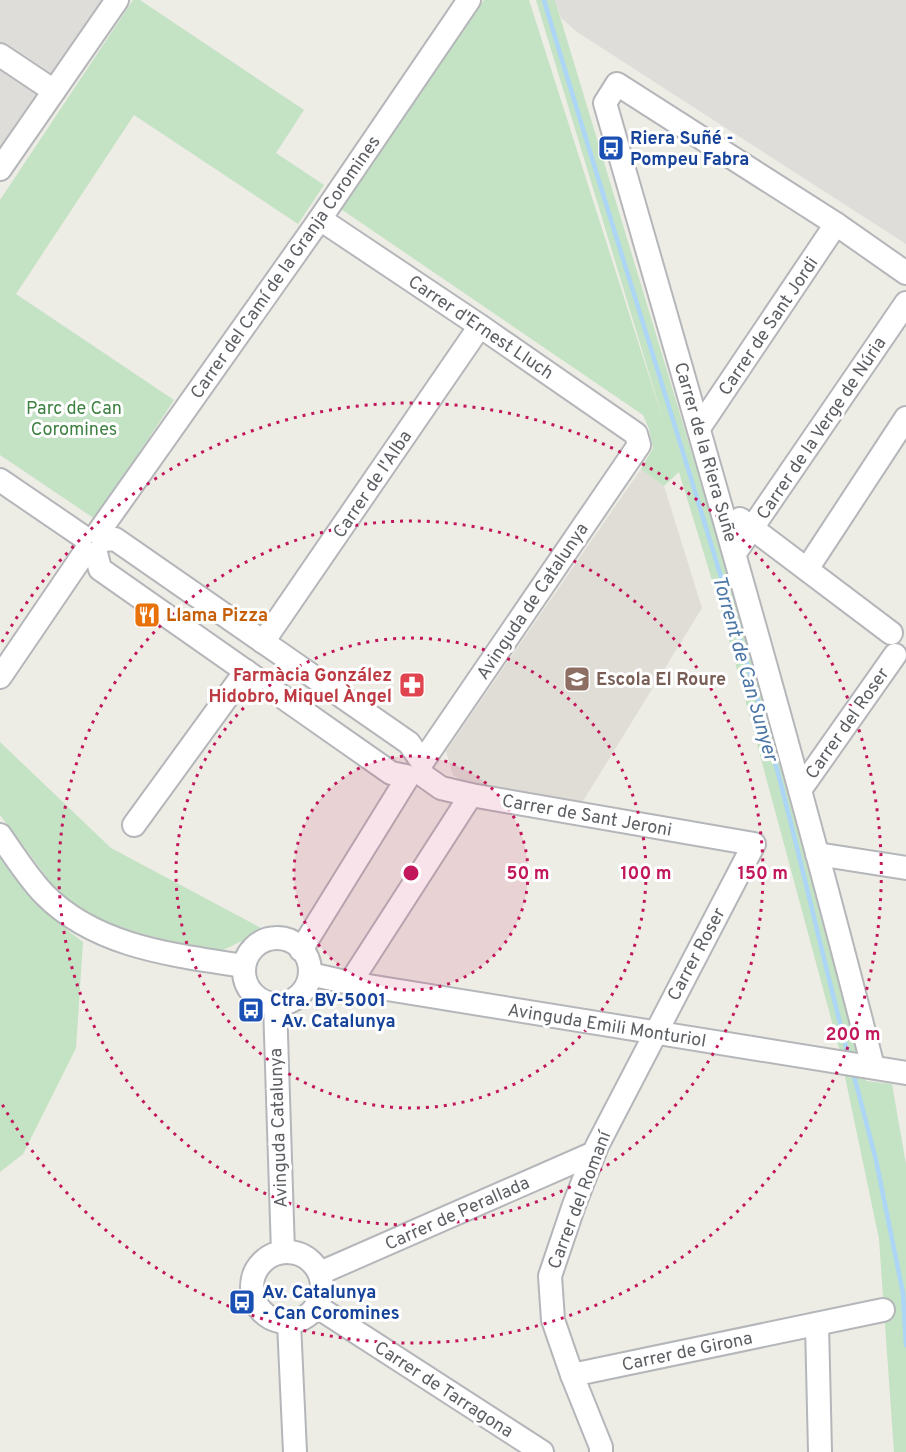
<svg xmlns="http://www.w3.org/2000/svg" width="906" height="1452" font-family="Overpass,sans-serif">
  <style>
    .industrial { fill: #dfddd9 }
    .education { fill: #e0ddd6 }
    .green { fill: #c4e2c4 }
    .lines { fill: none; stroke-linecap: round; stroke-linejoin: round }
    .stream { stroke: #acd5f6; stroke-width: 4.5 }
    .minor-casing { stroke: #b5b6ba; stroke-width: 26 }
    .minor { stroke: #fff; stroke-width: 22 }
    .ring { fill: none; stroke: #c2185b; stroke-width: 3; stroke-dasharray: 3 6 }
    .labels { text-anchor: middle; stroke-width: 6; stroke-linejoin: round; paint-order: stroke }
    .transit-label { font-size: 18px; font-weight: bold; fill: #164399; stroke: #fff; text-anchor: start }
    .street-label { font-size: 18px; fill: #5c5f63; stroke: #fff }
    .park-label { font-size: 18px; fill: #3e8142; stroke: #fff }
    .food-label { font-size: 18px; font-weight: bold; fill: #c56008; stroke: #fff; text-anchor: start }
    .health-label { font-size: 18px; font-weight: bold; fill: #be3a42; stroke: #fff; text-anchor: end }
    .education-label { font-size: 18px; font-weight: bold; fill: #785e54; stroke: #fff; text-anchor: start }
    .water-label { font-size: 20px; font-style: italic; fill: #4b76a6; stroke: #fff }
    .centre { fill: #c2185b; stroke: #fff; stroke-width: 3 }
    .ring-label { font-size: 18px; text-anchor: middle; font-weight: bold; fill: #c2185b; stroke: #fff; stroke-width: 6; stroke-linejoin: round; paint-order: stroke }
  </style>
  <rect width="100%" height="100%" fill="#edece5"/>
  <g class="industrial">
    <polygon points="0,0 104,0 0,149"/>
    <polygon points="555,0 906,0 906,244 577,32 561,18"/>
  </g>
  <polygon class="education" points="641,469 664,486 702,608 580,806 471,786 453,775 446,751"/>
  <g class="green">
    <polygon points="133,0 140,0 304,110 276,153 324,185 298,224 134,115 16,294 174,400 95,519 0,455 0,200"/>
    <polygon points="484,0 529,0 665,426 536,0 555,0 732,586 828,929 866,1081 892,1084 906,1164 906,1452 894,1452 879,1239 839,1048 719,603 679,472 664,486 641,469 653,448 649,429 643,415 338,207"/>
    <polygon points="0,742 111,848 265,930 221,951 182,944 92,921 54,887 0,815"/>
    <path d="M0 853C23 887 49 918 83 942L76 1048 23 1154 0 1172Z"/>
  </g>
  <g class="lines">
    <g class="stream">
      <path d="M544 0C616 242 695 483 765 725 796 835 820 948 849 1058"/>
      <polyline points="853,1072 876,1160 903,1293 906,1345"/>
    </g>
    <defs>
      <g id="minor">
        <polyline points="0,55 54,91"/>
        <polyline points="0,169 117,0"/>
        <polyline points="320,219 480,326 636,434 639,445 423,761"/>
        <polyline points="699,428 836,224"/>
        <polyline points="0,480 82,536"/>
        <polyline points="740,519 891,633"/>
        <polyline points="98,533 320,219 469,0"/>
        <polyline points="103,540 115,539 409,743 420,759"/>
        <polyline points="96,553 100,569 391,773 406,776"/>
        <polyline points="735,553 906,303"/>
        <polyline points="807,569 906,418"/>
        <polyline points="263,642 480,326"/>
        <polyline points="0,677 85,552"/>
        <polyline points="424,776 441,788 471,795 754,844 597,1146 574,1205 550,1276 553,1320 572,1375"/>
        <polyline points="800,790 895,655"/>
        <polyline points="134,825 246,671"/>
        <path d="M0 835C14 855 27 876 44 894 96 947 173 955 244 966"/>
        <polyline points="817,854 906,868"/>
        <circle cx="277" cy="971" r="33"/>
        <polyline points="301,950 408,777"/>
        <polyline points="310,974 350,983 906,1073"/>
        <polyline points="350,983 471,795"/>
        <polyline points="275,1004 283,1252"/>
        <path d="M873 1067C791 744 697 424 605 103L617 84 836 224 906 273"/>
        <circle cx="287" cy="1287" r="35"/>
        <polyline points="320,1273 594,1153"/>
        <polyline points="316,1306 542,1452"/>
        <polyline points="289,1323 295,1452"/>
        <polyline points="817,1324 820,1452"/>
        <polyline points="601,1452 601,1447 572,1375 883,1310"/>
      </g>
    </defs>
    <use href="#minor" class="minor-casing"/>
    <use href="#minor" class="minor"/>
  </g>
  <circle cx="411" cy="873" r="117" fill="#c2185b" fill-opacity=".12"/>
  <g class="ring">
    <circle cx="411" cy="873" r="117"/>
    <circle cx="411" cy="873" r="235"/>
    <circle cx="411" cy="873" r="352"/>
    <path d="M2 642A470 470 0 1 1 2 1104"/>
  </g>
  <defs>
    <symbol id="bus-square" viewBox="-11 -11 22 22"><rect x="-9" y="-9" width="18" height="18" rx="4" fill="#1a4fb4" stroke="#fff"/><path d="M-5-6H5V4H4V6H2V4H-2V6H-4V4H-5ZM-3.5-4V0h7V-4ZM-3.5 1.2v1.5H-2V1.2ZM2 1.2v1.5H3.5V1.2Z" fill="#fff"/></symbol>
    <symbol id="restaurant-square" viewBox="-11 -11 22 22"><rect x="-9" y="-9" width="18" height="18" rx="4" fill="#e8710a" stroke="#fff"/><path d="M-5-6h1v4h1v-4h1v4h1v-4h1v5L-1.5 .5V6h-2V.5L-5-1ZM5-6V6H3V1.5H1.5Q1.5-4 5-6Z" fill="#fff"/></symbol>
    <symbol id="school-square" viewBox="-11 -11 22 22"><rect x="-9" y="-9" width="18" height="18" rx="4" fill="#8d6e63" stroke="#fff"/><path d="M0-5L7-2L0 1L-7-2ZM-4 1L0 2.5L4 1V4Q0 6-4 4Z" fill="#fff"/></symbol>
    <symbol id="pharmacy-square" viewBox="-11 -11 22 22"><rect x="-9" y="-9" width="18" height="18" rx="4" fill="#e0444e" stroke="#fff"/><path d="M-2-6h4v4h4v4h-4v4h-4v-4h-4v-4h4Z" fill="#fff"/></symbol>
  </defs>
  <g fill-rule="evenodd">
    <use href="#bus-square" x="596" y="133" width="30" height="30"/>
    <use href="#restaurant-square" x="132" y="600" width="30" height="30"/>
    <use href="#school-square" x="562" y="664" width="30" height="30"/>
    <use href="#pharmacy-square" x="397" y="670" width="30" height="30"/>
    <use href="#bus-square" x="236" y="995" width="30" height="30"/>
    <use href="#bus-square" x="227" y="1287" width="30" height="30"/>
  </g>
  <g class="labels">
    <g class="transit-label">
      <text x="630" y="144">Riera Suñé -<tspan x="630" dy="21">Pompeu Fabra</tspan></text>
      <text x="270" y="1006">Ctra. BV-5001<tspan x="270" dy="21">- Av. Catalunya</tspan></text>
      <text x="262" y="1298">Av. Catalunya<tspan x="262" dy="21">- Can Coromines</tspan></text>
    </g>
    <g class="street-label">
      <text transform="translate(285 267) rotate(-55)" y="6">Carrer del Camí de la Granja Coromines</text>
      <text transform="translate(768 326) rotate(-56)" y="6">Carrer de Sant Jordi</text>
      <text transform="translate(481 327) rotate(34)" y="6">Carrer d'Ernest Lluch</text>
      <text transform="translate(821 428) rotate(-56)" y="6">Carrer de la Verge de Núria</text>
      <text transform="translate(706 452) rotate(74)" y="6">Carrer de la Riera Suñe</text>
      <text transform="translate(372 484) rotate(-56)" y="6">Carrer de l'Alba</text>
      <text transform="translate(532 601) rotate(-56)" y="6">Avinguda de Catalunya</text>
      <text transform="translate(847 723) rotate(-55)" y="6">Carrer del Roser</text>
      <text transform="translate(587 815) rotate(10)" y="6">Carrer de Sant Jeroni</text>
      <text transform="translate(696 954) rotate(-62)" y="6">Carrer Roser</text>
      <text transform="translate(607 1025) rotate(9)" y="6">Avinguda Emili Monturiol</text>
      <text transform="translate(278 1128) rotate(-92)" y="6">Avinguda Catalunya</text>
      <text transform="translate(579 1200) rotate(-69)" y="6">Carrer del Romaní</text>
      <text transform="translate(457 1213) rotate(-24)" y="6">Carrer de Perallada</text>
      <text transform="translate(687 1351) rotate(-12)" y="6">Carrer de Girona</text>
      <text transform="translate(444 1389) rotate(33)" y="6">Carrer de Tarragona</text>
    </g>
    <g class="park-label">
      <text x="74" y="414">Parc de Can<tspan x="74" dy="21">Coromines</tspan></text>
    </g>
    <g class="food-label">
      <text x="166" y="621">Llama Pizza</text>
    </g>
    <g class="health-label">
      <text x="392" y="681">Farmàcia González<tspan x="392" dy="21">Hidobro, Miquel Àngel</tspan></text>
    </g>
    <g class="education-label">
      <text x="596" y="685">Escola El Roure</text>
    </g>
    <g class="water-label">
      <text transform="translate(746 668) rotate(74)" y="7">Torrent de Can Sunyer</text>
    </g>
  </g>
  <circle cx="411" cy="873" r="9" class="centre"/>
  <g class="ring-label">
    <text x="528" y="879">50 m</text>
    <text x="646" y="879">100 m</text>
    <text x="763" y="879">150 m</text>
    <text x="853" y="1040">200 m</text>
  </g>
</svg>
